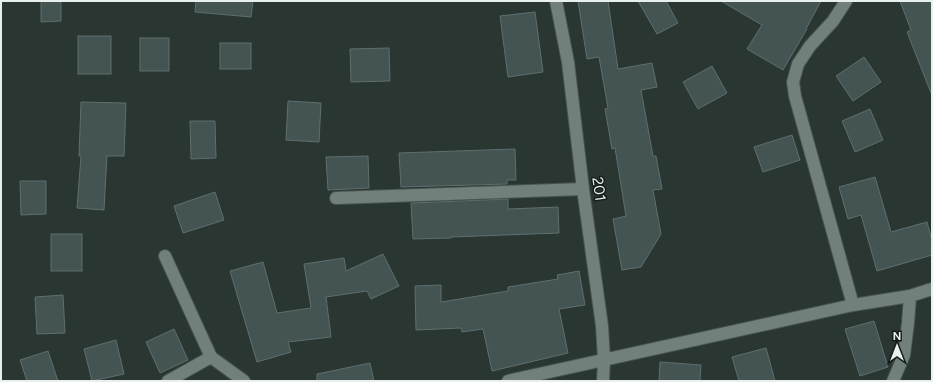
<svg xmlns="http://www.w3.org/2000/svg" width="933" height="382" font-family="Figtree,sans-serif">
  <style>
    .building { fill: #445453; stroke: #5f6f6e }
    .lines { fill: none; stroke-linecap: round; stroke-linejoin: round }
    .minor-casing { stroke: #495450; stroke-width: 14 }
    .minor { stroke: #71807b; stroke-width: 12 }
    .labels { text-anchor: middle; stroke-width: 3; stroke-linejoin: round; paint-order: stroke }
    .street-label { font-size: 15px; fill: #e7f0ec; stroke: #161c1a }
  </style>
  <rect width="100%" height="100%" fill="#293631"/>
  <g class="building">
    <polygon points="41,1 61,1 61,21 41,22"/>
    <polygon points="196,1 253,1 251,17 195,12"/>
    <polygon points="578,1 608,1 618,69 652,63 657,87 641,90 653,156 656,156 662,189 653,190 661,234 641,267 622,270 613,219 626,216 615,148 612,149 605,109 608,108 599,57 587,59"/>
    <polygon points="638,1 666,1 678,23 657,34"/>
    <polygon points="721,1 821,1 806,29 807,29 783,70 747,49 762,25"/>
    <polygon points="900,1 932,1 932,93 931,93 907,32 911,30"/>
    <polygon points="535,12 543,72 508,77 500,16"/>
    <rect x="78" y="36" width="33" height="38"/>
    <rect x="140" y="38" width="29" height="33"/>
    <rect x="220" y="43" width="31" height="26"/>
    <polygon points="389,48 390,81 351,82 350,49"/>
    <polygon points="864,57 881,82 853,101 836,76"/>
    <polygon points="712,66 727,93 698,109 683,82"/>
    <polygon points="288,101 321,103 319,142 286,140"/>
    <polygon points="81,102 126,103 124,156 107,156 104,210 77,208 81,156 79,156"/>
    <polygon points="870,109 883,140 855,152 842,121"/>
    <polygon points="190,121 215,121 216,158 191,159"/>
    <polygon points="792,135 800,160 763,172 754,147"/>
    <polygon points="515,149 516,180 507,180 507,184 401,187 399,153"/>
    <polygon points="368,156 369,188 328,190 326,157"/>
    <polygon points="875,177 891,232 927,222 932,240 932,255 877,271 861,215 848,219 839,187"/>
    <polygon points="20,181 46,181 46,214 21,215"/>
    <polygon points="215,192 224,220 183,233 174,206"/>
    <polygon points="508,199 508,209 558,207 559,233 451,237 451,238 413,239 411,203"/>
    <rect x="51" y="234" width="31" height="37"/>
    <polygon points="383,254 399,286 371,299 367,291 326,297 331,337 288,342 291,352 257,362 230,271 263,262 277,313 311,308 304,264 344,258 346,271"/>
    <polygon points="579,271 585,305 559,309 568,353 492,371 483,329 462,332 461,328 416,330 415,286 441,285 441,302 508,291 508,287 558,279 557,275"/>
    <polygon points="63,295 65,333 37,334 35,297"/>
    <polygon points="874,321 888,367 860,376 845,329"/>
    <polygon points="174,329 188,360 160,373 146,342"/>
    <polygon points="116,340 124,374 92,381 84,349"/>
    <polygon points="766,348 775,381 739,381 732,357"/>
    <polygon points="48,351 58,381 27,381 20,360"/>
    <polygon points="660,362 701,365 700,381 659,381"/>
    <polygon points="370,363 374,381 317,381 317,374"/>
  </g>
  <g class="lines">
    <defs>
      <g id="minor">
        <polyline points="556,1 568,62 583,189 602,326 604,359 603,381"/>
        <polyline points="846,1 833,21 810,46 798,64 793,82 795,96 853,305"/>
        <polyline points="336,198 583,189"/>
        <polyline points="165,256 211,357 244,381"/>
        <polyline points="168,381 211,357"/>
        <polyline points="508,381 853,305 910,296"/>
        <polyline points="893,381 904,355 908,323 910,296 932,289"/>
      </g>
    </defs>
    <use href="#minor" class="minor-casing"/>
    <use href="#minor" class="minor"/>
  </g>
  <g class="labels">
    <g class="street-label">
      <text transform="translate(599 189) rotate(82)" y="5">201</text>
    </g>
  </g>
  <rect width="933" height="382" fill="none" stroke="#e7f0ec" stroke-width="4"/>
  <g transform="translate(897 346)" stroke="#161c1a" stroke-width="3" paint-order="stroke">
  <path d="M0-3L7 15L0 10L-7 15Z" fill="#e7f0ec"/>
  <text y="-6" font-size="11" font-weight="bold" text-anchor="middle" fill="#e7f0ec">N</text>
  </g>
</svg>
